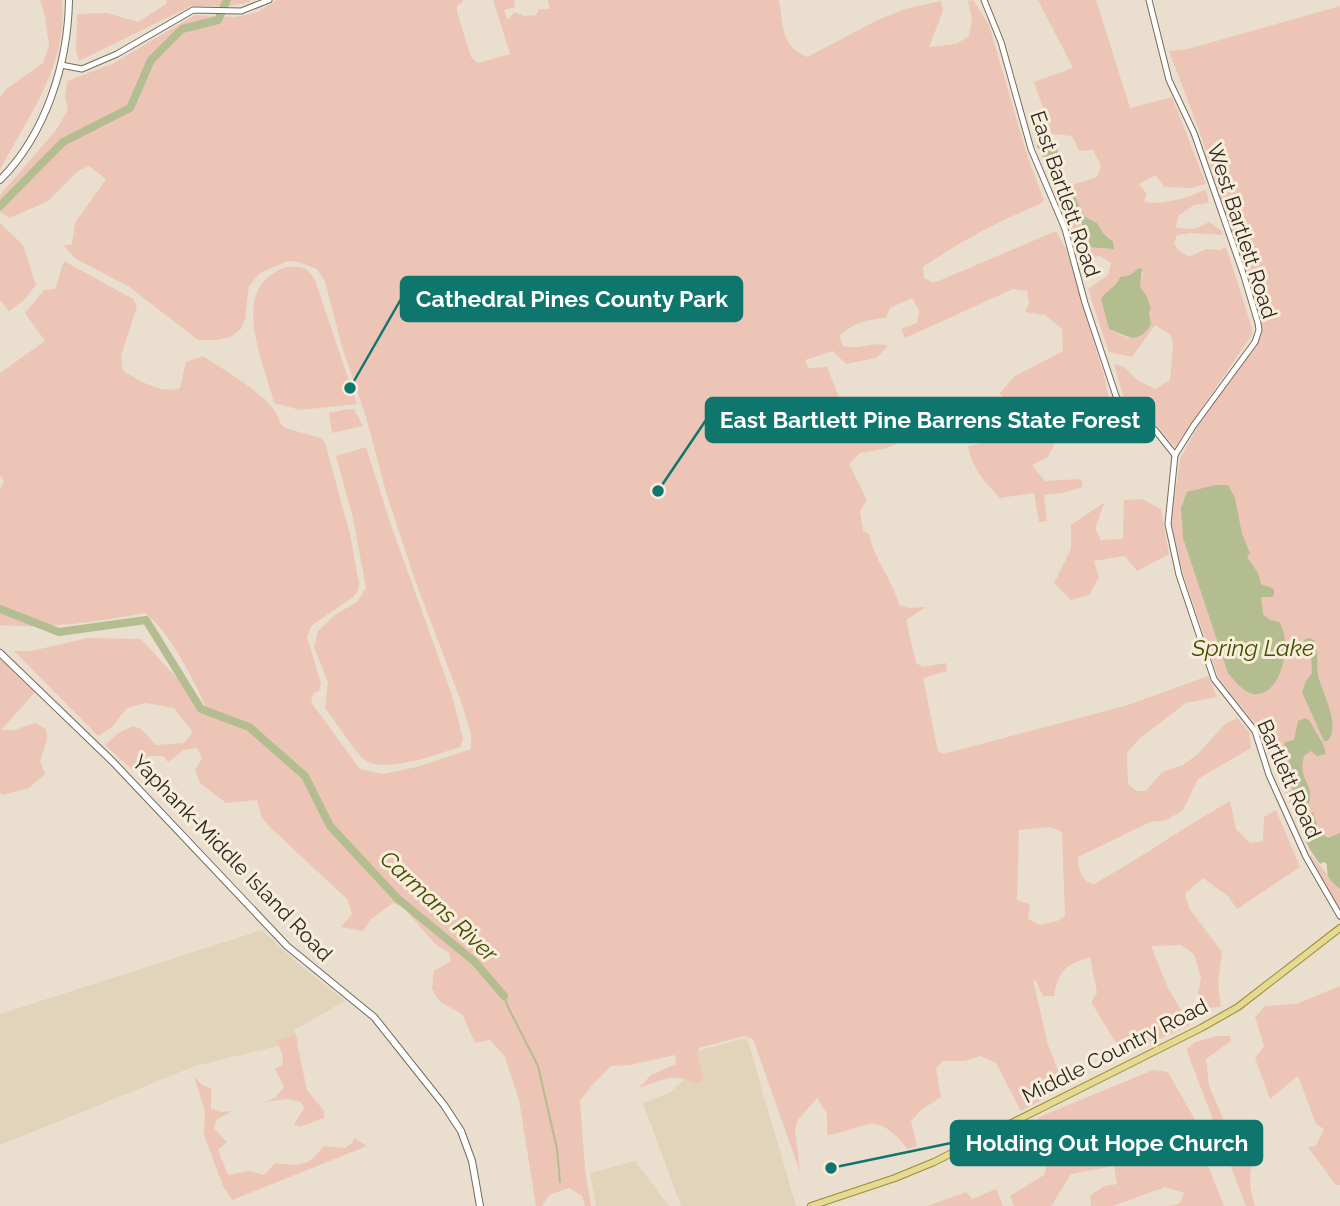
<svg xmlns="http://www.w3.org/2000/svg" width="1340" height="1206" font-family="Raleway,sans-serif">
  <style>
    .built { fill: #e2d3bb }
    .green { fill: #ecc5b6; fill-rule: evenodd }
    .water { fill: #b3bd8f }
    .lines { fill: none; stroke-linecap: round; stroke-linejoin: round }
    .stream { stroke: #b3bd8f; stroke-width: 2 }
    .river { stroke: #b3bd8f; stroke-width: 8 }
    .tertiary-casing { stroke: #756b5c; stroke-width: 7 }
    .secondary-casing { stroke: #756b5c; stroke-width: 8 }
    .primary-casing { stroke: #9a8b3a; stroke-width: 8 }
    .tertiary { stroke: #fff; stroke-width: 5 }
    .secondary { stroke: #fff; stroke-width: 6 }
    .primary { stroke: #e6d991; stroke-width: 6 }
    .labels { text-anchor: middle; stroke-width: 6; stroke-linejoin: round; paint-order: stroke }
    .street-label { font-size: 21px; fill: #2c2821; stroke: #f8eddb }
    .water-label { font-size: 23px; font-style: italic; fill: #434d00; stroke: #f8eddb }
    .leader { fill: none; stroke: #0f766e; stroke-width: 2.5 }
    .callout-dot { fill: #0f766e; stroke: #f8eddb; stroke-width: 2.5 }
    .callout { fill: #0f766e; stroke: #0f766e; stroke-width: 2.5 }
    .callout-label { font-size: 23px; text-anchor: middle; font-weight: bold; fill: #fff }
  </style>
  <rect width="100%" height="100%" fill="#eadfce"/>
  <g class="built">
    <polygon points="262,930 294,960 345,1001 294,1030 299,1041 195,1066 0,1145 0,1014"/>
    <polygon points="747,1038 796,1206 681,1206 643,1103 669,1093 694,1071 700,1050"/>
    <polygon points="635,1161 669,1206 596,1206 590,1173"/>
  </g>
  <g class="green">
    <path d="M40 0H62C68 65 29 115 0 170V97L6 89 43 63 49 46 45 16Z"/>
    <polygon points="166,0 250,0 250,2 229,6 191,6 79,61 76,50 77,14 107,13 138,22 166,4"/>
    <path d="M277 0H464L457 6V12L471 57 478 63 510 54 493 0H514L515 7 504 10 508 20 514 12 524 16 536 15 539 9H550L548 0H779C783 25 781 46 807 57L878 20 905 9 941 1 943 11 929 47 956 44 969 36 972 18 968 1 973 0 989 25 1028 158 1044 200 1040 204C995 223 963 240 923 267L924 278 934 283 1056 231 1066 249 1105 379 1111 410 1116 420 1105 422 1101 409 1084 405 1075 417 1063 426 1048 457 1032 465 1045 481 1081 479 1083 487 1062 493 1044 495 1047 521 1039 522 1034 493 1000 498C985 482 972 469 968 446L997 440 1009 434 1004 406 1007 403 1000 393 1015 376 1063 351 1062 329 1045 315 1025 312 1029 304 1027 291 1013 289 905 338 901 329 917 323 919 310 912 298 890 308 886 318C868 319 853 323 839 336L843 346C859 351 872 340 888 346L876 358 846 364 833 351 805 360 808 368 827 367 839 397 832 406 838 428 844 435 872 426 887 428 910 419 922 418 924 433 884 449 860 453 849 464 867 500 860 511 863 531 869 534C874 560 893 580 899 605L908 608 926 607 906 620 916 663 923 667 946 663 947 671 923 678 938 751 943 754 1128 705 1208 676 1217 697 1186 703 1139 739 1127 753 1128 784 1136 791H1146L1162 772 1183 765 1198 754 1225 724 1237 718 1249 732 1251 748 1198 779 1183 810 1167 820 1150 822 1078 857C1079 870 1080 880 1094 884 1141 858 1184 827 1230 801L1236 829 1250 843 1263 841 1264 817 1276 810 1300 867 1237 909 1228 896 1203 878 1185 894 1189 908 1222 952 1218 983 1221 1007 1205 1008 1198 993 1201 978 1194 954 1181 945 1151 946 1168 988 1190 1025 1120 1058 1117 1045 1091 1002 1097 993 1090 957C1065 965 1059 970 1054 996H1043L1036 981 1033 980 1048 1045 1065 1087 1021 1111 996 1063 980 1056 965 1061H943L936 1068 941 1097 921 1110 911 1121 917 1146 908 1149C873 1107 869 1129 827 1135V1114L817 1098 798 1120 795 1129 800 1172 753 1039 744 1036 699 1048 698 1059 704 1079 695 1084C674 1071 661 1081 639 1088L651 1075 676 1064 675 1055 631 1065 611 1066 593 1084 580 1101 585 1169 591 1206H585L582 1196 569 1188 549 1195 542 1206H536L519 1100 505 1057 490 1040 475 1043 462 1014 440 1002 432 989 434 971 451 961 449 953 434 943 403 907 393 903 370 920 363 931 341 927 352 914 347 899 272 829 262 818 257 800 226 803 200 783 195 770 202 758 197 748 184 750 168 762 163 756H148L134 771 105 745 118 733 133 726 141 729 156 745 184 743 193 732 174 708 146 703 127 708 112 727 98 736 14 651H31L88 638 141 639 209 713C194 682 173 635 145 613 97 622 49 629 0 625V489L4 481 0 475V373L45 341 25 313 44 290 55 289 64 261 133 299 137 306 121 356 123 371C139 380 161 395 180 388L186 362 203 356C222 369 278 400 280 423L285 428 321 438 325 443 350 534 359 583 358 591 353 597 311 626 307 637 321 683 319 691 314 693 311 702 360 769 383 774 417 767 471 749V735L462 704 415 580 386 492 366 417 342 347 325 281 317 269 298 262 288 261 260 273 249 286 245 319 241 329 230 337 217 340H198L128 286 76 259 64 246 72 244 75 223 106 179 89 166 78 171 48 201 10 218 0 212V195L56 130 68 110 65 97 67 81 112 64 195 15 235 17 258 12ZM1051 827 1062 832 1065 916 1057 921 1040 925 1028 919 1030 904 1017 900 1019 830Z"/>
    <path d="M1038 0H1096L1130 108 1172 97 1206 184 1191 188 1164 187 1156 175 1139 184 1147 194 1144 202C1162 205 1190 198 1206 189L1209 203 1194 205 1178 216 1176 228 1195 229 1209 222 1222 231V235L1192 233 1177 235 1174 243 1178 250 1189 257 1206 249 1220 250 1226 247 1252 328V335L1175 447 1159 428 1126 406 1114 364 1124 367 1137 380 1155 389 1170 380 1173 347 1171 335 1155 325 1132 357 1109 352 1088 289 1108 275 1111 263 1100 256 1089 258 1081 266 1073 230 1057 195C1069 183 1081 183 1097 177L1101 166 1093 150 1079 151 1072 136 1052 134 1034 82 1073 68ZM1073 196 1084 216 1097 223 1103 233 1109 237V249L1096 246 1090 248 1072 201ZM1139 268 1143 273 1139 287 1146 295 1151 325 1148 329 1128 338 1109 329 1101 299 1117 286 1120 277 1130 275Z"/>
    <polygon points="1340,6 1340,833 1310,850 1259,729 1218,677 1183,574 1171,523 1180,459 1198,425 1259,340 1260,323 1200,133 1169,51 1188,49"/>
    <polygon points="0,223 23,245 36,285 24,300 9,311 0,300"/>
    <path d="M287 267C302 266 307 267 315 280L357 404 300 410 274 403C263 360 227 286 287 267Z"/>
    <polygon points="348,409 354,409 363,426 332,433 329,413"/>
    <path d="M366 447 391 525 452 695 463 739 460 747C438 754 386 774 365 760 357 755 333 718 325 708L328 682 314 647 318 631 336 614 357 602 366 588 353 518 336 456Z"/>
    <polygon points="1142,499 1161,509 1169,554 1137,571 1125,556 1094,561 1099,578 1089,595 1071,600 1054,583 1071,549 1071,525 1105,502 1095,528 1101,540 1123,539 1124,500"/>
    <polygon points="0,653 37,690 1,730 14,730 35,723 46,729 47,740 40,761 45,774 29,788 2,795 0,792"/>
    <polygon points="1311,855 1340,889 1340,916 1306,857"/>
    <polygon points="1340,986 1340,1185 1336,1185 1308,1147 1316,1146 1324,1129 1316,1124 1298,1076 1270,1099 1255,1058 1264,1046 1255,1017 1265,1006 1296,1004"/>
    <polygon points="295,1034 307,1090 324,1111 324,1118 299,1127 294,1124 304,1109 301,1102 289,1099 264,1102 275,1098 284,1087 275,1069 283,1064 282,1053 276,1041"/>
    <path d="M1217 1036H1230L1231 1041 1206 1059 1209 1086 1231 1137 1255 1155C1248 1176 1249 1184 1255 1206H1246L1188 1054 1187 1049 1195 1042Z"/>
    <polygon points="1153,1070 1168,1072 1194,1118 1197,1138 1224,1206 1170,1206 1180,1203 1184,1193 1165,1187 1113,1206 1091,1206 1090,1196 1104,1186 1117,1184 1114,1166 1071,1174 1051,1206 1014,1206 1010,1196 1044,1175 1046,1168 1032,1129 1039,1117"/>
    <path d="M194 1076 202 1085 211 1088V1109L221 1112 233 1111 216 1120 214 1128 227 1142 218 1150 228 1175 250 1171 264 1175 275 1163C299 1166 309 1168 323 1146L345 1148 353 1142 354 1138 367 1146 232 1200 223 1186 204 1135 205 1112Z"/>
    <polygon points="996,1189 1003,1206 927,1206 966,1192 972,1199"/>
  </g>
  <g class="water">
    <polygon points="1040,131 1044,132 1060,154 1058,165 1048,166 1046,158 1042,156 1043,153 1037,147 1036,134"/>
    <polygon points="1074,195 1084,216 1097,223 1103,233 1113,242 1114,249 1088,247 1089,241 1072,201"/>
    <path d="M1139 268 1142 269 1140 287 1146 295 1151 308 1149 312 1151 325C1136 346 1129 336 1109 329L1101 299C1107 289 1116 288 1120 277L1130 275Z"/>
    <path d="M1215 485H1228L1235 498 1242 534 1250 553 1247 557 1258 573 1261 584 1274 589V595L1272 597H1261L1263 614 1270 620 1279 622C1293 641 1282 698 1253 694 1243 692 1234 680 1228 673L1183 538 1181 508 1187 492Z"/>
    <path d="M1309 638 1314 640C1320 653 1315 666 1319 679 1324 696 1340 725 1328 741H1324L1302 692 1306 681 1312 673 1311 651 1305 646 1304 640Z"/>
    <path d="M1305 718 1309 720 1323 744 1326 754 1317 756 1311 751 1304 756C1297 781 1315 783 1309 803L1300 805 1288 779 1289 761C1283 755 1282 750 1285 742L1294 740 1298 721Z"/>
    <path d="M1313 812 1319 831 1328 838 1340 833V889C1329 879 1327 879 1327 864L1324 862 1320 864C1310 851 1301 836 1301 819Z"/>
  </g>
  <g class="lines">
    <polyline class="stream" points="504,996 508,1007 538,1066 557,1149 560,1182"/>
    <g class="river">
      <polyline points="0,206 63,142 130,108 151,60 182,29 218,20 227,0"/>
      <polyline points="0,609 59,632 146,620 201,709 249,727 305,776 330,826 397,898 475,962 504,996"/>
    </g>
    <defs>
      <g id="tertiary">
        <polyline points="984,0 1001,42 1031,149 1065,229 1085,303 1116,396 1126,413 1155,430 1175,455"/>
        <polyline points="1149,0 1169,80 1194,133 1244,276 1258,323 1259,330 1255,342 1194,425 1175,455 1168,524 1179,575 1214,679 1255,731 1269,775 1306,857 1340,916"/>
        <polyline points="61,65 82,69 117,54 193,10 241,11 269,0"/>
      </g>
      <g id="secondary">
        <path d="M0 180C46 134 68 63 69 0"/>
        <polyline points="0,653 113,762 287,946 374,1017 444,1105 461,1131 472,1161 480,1206"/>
      </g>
      <polyline id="primary" points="811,1206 895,1178 934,1162 1201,1028 1238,1007 1340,928"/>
    </defs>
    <use href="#tertiary" class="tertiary-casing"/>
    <use href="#secondary" class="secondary-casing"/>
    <use href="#primary" class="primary-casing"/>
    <use href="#tertiary" class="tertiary"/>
    <use href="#secondary" class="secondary"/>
    <use href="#primary" class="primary"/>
  </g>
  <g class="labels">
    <g class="street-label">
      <text transform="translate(1065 194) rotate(71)" y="7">East Bartlett Road</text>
      <text transform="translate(1242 231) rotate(72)" y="7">West Bartlett Road</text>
      <text transform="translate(1289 779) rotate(66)" y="7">Bartlett Road</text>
      <text transform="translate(232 858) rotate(46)" y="7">Yaphank-Middle Island Road</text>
      <text transform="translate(1115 1051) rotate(-27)" y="7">Middle Country Road</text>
    </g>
    <g class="water-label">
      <text x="1253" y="656">Spring Lake</text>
      <text transform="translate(439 906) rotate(43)" y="8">Carmans River</text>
    </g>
  </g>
  <path class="leader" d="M350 388L401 299M658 491L706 420M831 1168L951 1143"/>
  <g class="callout-dot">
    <circle cx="350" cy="388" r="7"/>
    <circle cx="658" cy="491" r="7"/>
    <circle cx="831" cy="1168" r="7"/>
  </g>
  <g class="callout">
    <rect x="401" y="277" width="341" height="44" rx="7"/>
    <rect x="706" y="398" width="448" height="44" rx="7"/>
    <rect x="951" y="1121" width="311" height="44" rx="7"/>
  </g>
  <g class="callout-label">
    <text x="572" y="307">Cathedral Pines County Park</text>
    <text x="930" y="428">East Bartlett Pine Barrens State Forest</text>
    <text x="1107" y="1151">Holding Out Hope Church</text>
  </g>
</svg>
